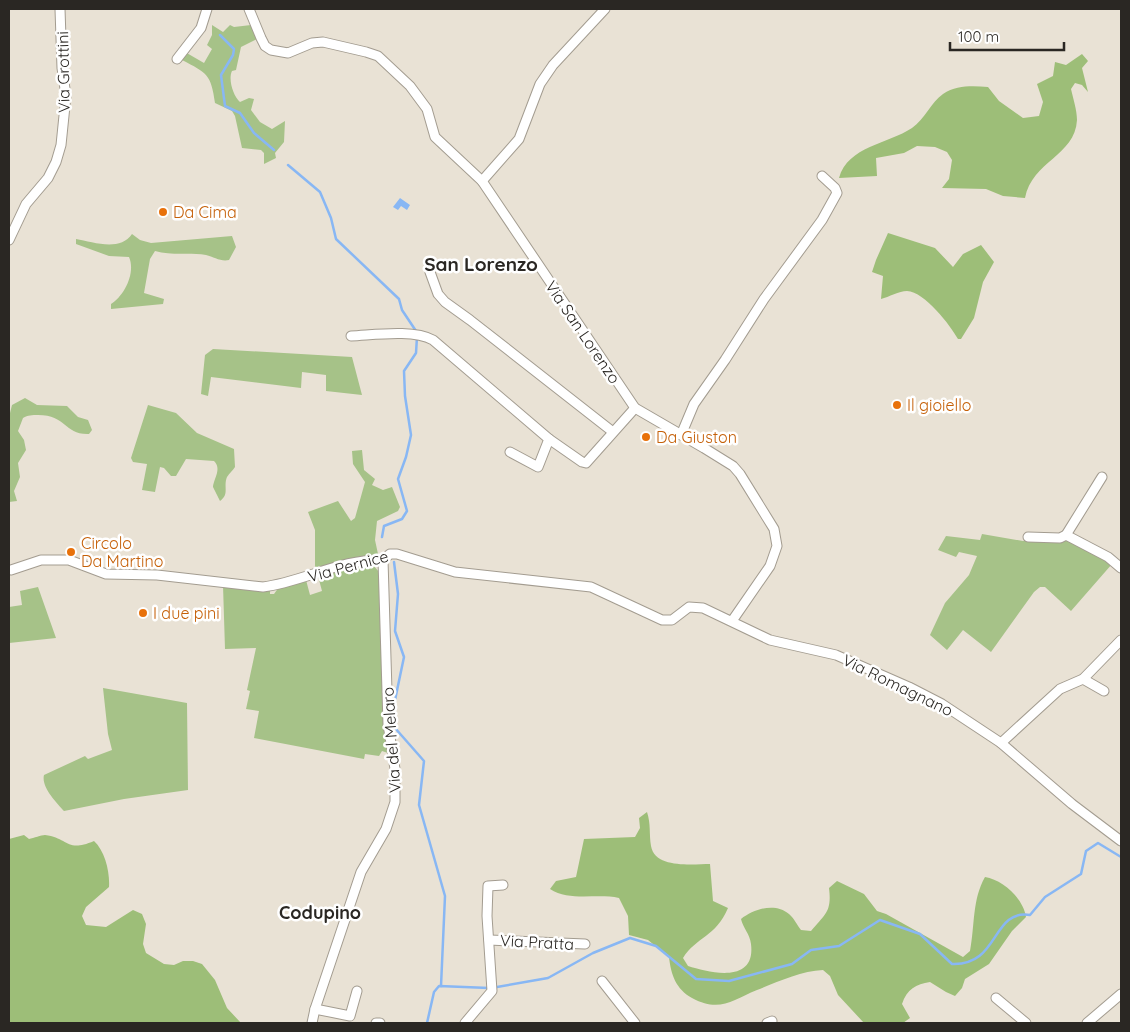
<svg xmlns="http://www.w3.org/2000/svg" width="1130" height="1032" font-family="Quicksand,sans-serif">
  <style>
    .green { fill: #a6c288 }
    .forest { fill: #9dbe78 }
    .water { fill: #88b7f4 }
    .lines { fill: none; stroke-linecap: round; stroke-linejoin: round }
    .stream { stroke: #88b7f4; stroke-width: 2.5 }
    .minor-casing { stroke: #a39c90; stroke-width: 11 }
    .minor { stroke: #fff; stroke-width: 9 }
    .food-dot { fill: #e8710a; stroke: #fff; stroke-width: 2 }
    .labels { text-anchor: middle; stroke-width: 5; stroke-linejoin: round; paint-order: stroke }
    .street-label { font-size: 16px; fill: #2a2723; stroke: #fff }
    .food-label { font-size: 16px; fill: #c56008; stroke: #fff; text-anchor: start }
    .neighbourhood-label { font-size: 18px; font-weight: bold; fill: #2a2723; stroke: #fff }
    .quarter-label { font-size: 19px; font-weight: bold; fill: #2a2723; stroke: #fff }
  </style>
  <rect width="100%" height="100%" fill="#e9e2d5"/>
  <g class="green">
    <path d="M212 25 223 32 230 25 234 27 251 25 257 39 241 47 236 70 232 71C228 79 233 96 240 102L249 98 254 99 251 110 260 122 272 129 285 121 284 142 275 153 276 158 264 164V153L261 150 242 148 235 116 232 111 215 103C211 74 207 73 182 60L185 52 204 63 212 49 207 45 212 35Z"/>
    <path d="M132 234 140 240 151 243 232 236 236 247 229 260C221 262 214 257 206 255 189 252 172 256 155 251L150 259 144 293 164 299 163 304 111 309V304C124 296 136 273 129 257L109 256 76 244V239C93 242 120 252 132 234Z"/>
    <polygon points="213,349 352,357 362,395 326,391 326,375 302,372 301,388 211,377 208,396 201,394 205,355"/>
    <path d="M25 398 37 405 67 406 78 417 88 420 92 430 89 434C64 435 67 415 38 415 32 415 28 415 23 418L18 431 24 440 26 450 18 463 20 477 14 491 17 501 9 502V417L12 405Z"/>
    <path d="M148 405 176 413 197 433 234 449 235 467C233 470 229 474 227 477 223 487 230 494 220 501L213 487C214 478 222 469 214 461L186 459 176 476H171L164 468 160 467 155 492 142 490 147 464 133 462 131 458Z"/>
    <polygon points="362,450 364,470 375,479 372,485 383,490 392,487 400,507 398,511 377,521 375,540 378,554 315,571 315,530 308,512 338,501 351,521 355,518 365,482 353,464 352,451"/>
    <polygon points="982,534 1023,541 1034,538 1064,542 1066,539 1112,564 1071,611 1045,587 1040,587 1034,592 991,652 963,630 947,650 930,635 945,603 969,575 977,556 959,552 956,557 938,550 946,536 980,540"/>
    <polygon points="372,564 380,573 384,651 382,698 388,753 382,751 379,756 365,754 364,759 254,738 259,711 246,709 250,691 247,690 256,648 225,649 223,585 270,590 270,594 274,594 279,587 306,580 310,595 322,591 318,576 324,577 332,571"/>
    <polygon points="38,587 56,638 9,643 9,607 22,605 20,591"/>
    <path d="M103 688 187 703 188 790 124 799 64 811C56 802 41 787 44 775L85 756 88 759 112 750 108 734Z"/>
  </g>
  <g class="forest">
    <path d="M1082 54 1088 61 1082 68 1088 92 1082 85 1075 83 1071 89C1073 98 1077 110 1077 120 1075 156 1032 161 1025 198L1003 196 986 189 942 188 949 179 952 160 947 152 935 147 917 146 904 153 876 158 877 176 839 178C848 146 888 144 912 128 925 119 931 102 943 94 957 85 972 86 988 87L999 101 1023 118 1039 116 1043 102 1037 84 1053 76 1055 62 1066 65Z"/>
    <path d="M888 233 935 248 953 267 963 254 981 245 994 262 983 282 974 318 961 339H958C950 325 925 292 907 291 899 291 889 297 881 299L883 276 872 272 876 260Z"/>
    <path d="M647 812C651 824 649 834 651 846 655 869 693 864 710 864L713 901 728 908C716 937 696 937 683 958L688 966C710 973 756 984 751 944 750 934 743 928 741 919 754 909 775 902 789 914 794 918 797 925 801 930L811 931C825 914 832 912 829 888L837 881 864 894 877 911 886 914 963 957 970 951C975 925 972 900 985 877 1003 880 1023 898 1026 917L1012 931 989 964 965 979 962 988 955 996 946 992 930 982C916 984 907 989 902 1004L910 1018 903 1023H864L838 995 830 976 823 970C801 971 777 982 757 990 732 1000 720 1013 692 998 676 989 671 975 669 957L648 940 629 935 628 916 619 898C597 893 570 902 550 889L556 881 576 877 584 839 635 837 640 828 639 818Z"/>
    <path d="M24 835 29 839C34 838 41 835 45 835 69 838 66 853 94 841 105 851 110 872 109 887L86 907 82 916 86 925 106 927 133 910 142 914 146 924 143 944 146 953 164 964 174 965 183 961H193L202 964 215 980 227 1008 241 1023H9V839Z"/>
  </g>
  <polygon class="water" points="400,198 410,205 407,210 401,206 398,210 393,207"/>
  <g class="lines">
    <g class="stream">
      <polyline points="220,35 234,49 233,55 221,75 225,106 240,113 254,133 274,150"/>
      <polyline points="288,165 320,192 331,218 336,239 399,299 402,310 416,331"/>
      <polyline points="382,537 384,526 402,519 407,511 398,479 406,457 411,435 405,396 404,371 416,353 417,337"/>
      <polyline points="394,562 398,594 395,631 404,657 395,700"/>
      <polyline points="395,728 424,761 419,805 445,896 441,986"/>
      <path d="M497 987 548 978 593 953 630 938 656 946 696 979 729 981 792 964 811 950 839 946 880 920 920 934 952 964C1000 966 991 909 1030 915L1045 897 1081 874 1086 851 1098 843 1121 857"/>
      <polyline points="427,1023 434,992 439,986 489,988"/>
    </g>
    <defs>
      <g id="minor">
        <polyline points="249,9 261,38 265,46 271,50 288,53 312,43 323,42 366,52 378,56 410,86 427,109 435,137 482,181 635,408 704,448 733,466 740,474 774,529 777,546 770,566 732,621"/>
        <polyline points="177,59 201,28 207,9"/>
        <polyline points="482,181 519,139 540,84 553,65 605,9"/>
        <polyline points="9,240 26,204 48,178 56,162 61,145 66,96 62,68 60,9"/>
        <polyline points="430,272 438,294 445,302 470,320 613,432"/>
        <path d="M351 336C374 335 413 329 433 340L549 439 538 467 510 452"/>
        <polyline points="681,435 694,404 725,360 764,299 822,220 837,193 835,188 822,176"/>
        <polyline points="549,439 582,462 586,463 635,408"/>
        <polyline points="1066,535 1102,477"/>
        <polyline points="1028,537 1060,538 1066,535 1108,557 1121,568"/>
        <polyline points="383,560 390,554 397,554 455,572 591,587 662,620 672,620 689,607 703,608 770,640 836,655 909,687 942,704 1001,743 1072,804 1121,841"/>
        <path d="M11 570 41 560H69L106 574 157 575 263 587C303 582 343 558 383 560"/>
        <polyline points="1083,679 1104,691"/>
        <polyline points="1001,743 1060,689 1083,679 1121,640"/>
        <polyline points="489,940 585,944"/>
        <polyline points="602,981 635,1023"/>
        <polyline points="996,998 1026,1023"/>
        <polyline points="315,1009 350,1016 357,991"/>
        <polyline points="312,1023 315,1009 361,872 386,829 395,802 395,769 388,724 383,560"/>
        <polyline points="376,1023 380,1023"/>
        <polyline points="465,1023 492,991 487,916 488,886 503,885"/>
        <polyline points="767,1023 772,1021"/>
        <polyline points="1087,1023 1121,994"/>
      </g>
    </defs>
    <use href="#minor" class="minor-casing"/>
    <use href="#minor" class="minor"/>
  </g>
  <g class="food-dot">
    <circle cx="163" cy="212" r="5"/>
    <circle cx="897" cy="405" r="5"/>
    <circle cx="646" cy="437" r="5"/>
    <circle cx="71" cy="552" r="5"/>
    <circle cx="143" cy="613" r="5"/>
  </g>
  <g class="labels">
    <g class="street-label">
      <text transform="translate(63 72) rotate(-91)" y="6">Via Grottini</text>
      <text transform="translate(583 332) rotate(56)" y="6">Via San Lorenzo</text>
      <text transform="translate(348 566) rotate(-15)" y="6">Via Pernice</text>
      <text transform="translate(898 685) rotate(26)" y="6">Via Romagnano</text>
      <text transform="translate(391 740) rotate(-94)" y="6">Via del Melaro</text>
      <text transform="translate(537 942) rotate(3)" y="6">Via Pratta</text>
    </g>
    <g class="food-label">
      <text x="173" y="218">Da Cima</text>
      <text x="907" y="411">Il gioiello</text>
      <text x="656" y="443">Da Giuston</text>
      <text x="81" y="549">Circolo<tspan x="81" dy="18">Da Martino</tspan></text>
      <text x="153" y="619">I due pini</text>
    </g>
    <g class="neighbourhood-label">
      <text x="320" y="919">Codupino</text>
    </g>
    <g class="quarter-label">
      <text x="481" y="271">San Lorenzo</text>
    </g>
  </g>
  <rect width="1130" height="1032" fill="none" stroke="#2a2723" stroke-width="20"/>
  <path d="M950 42v8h114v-8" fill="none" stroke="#2a2723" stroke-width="2.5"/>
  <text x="958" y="42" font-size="15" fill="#2a2723" stroke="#ffffff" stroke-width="4" paint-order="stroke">100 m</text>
</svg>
